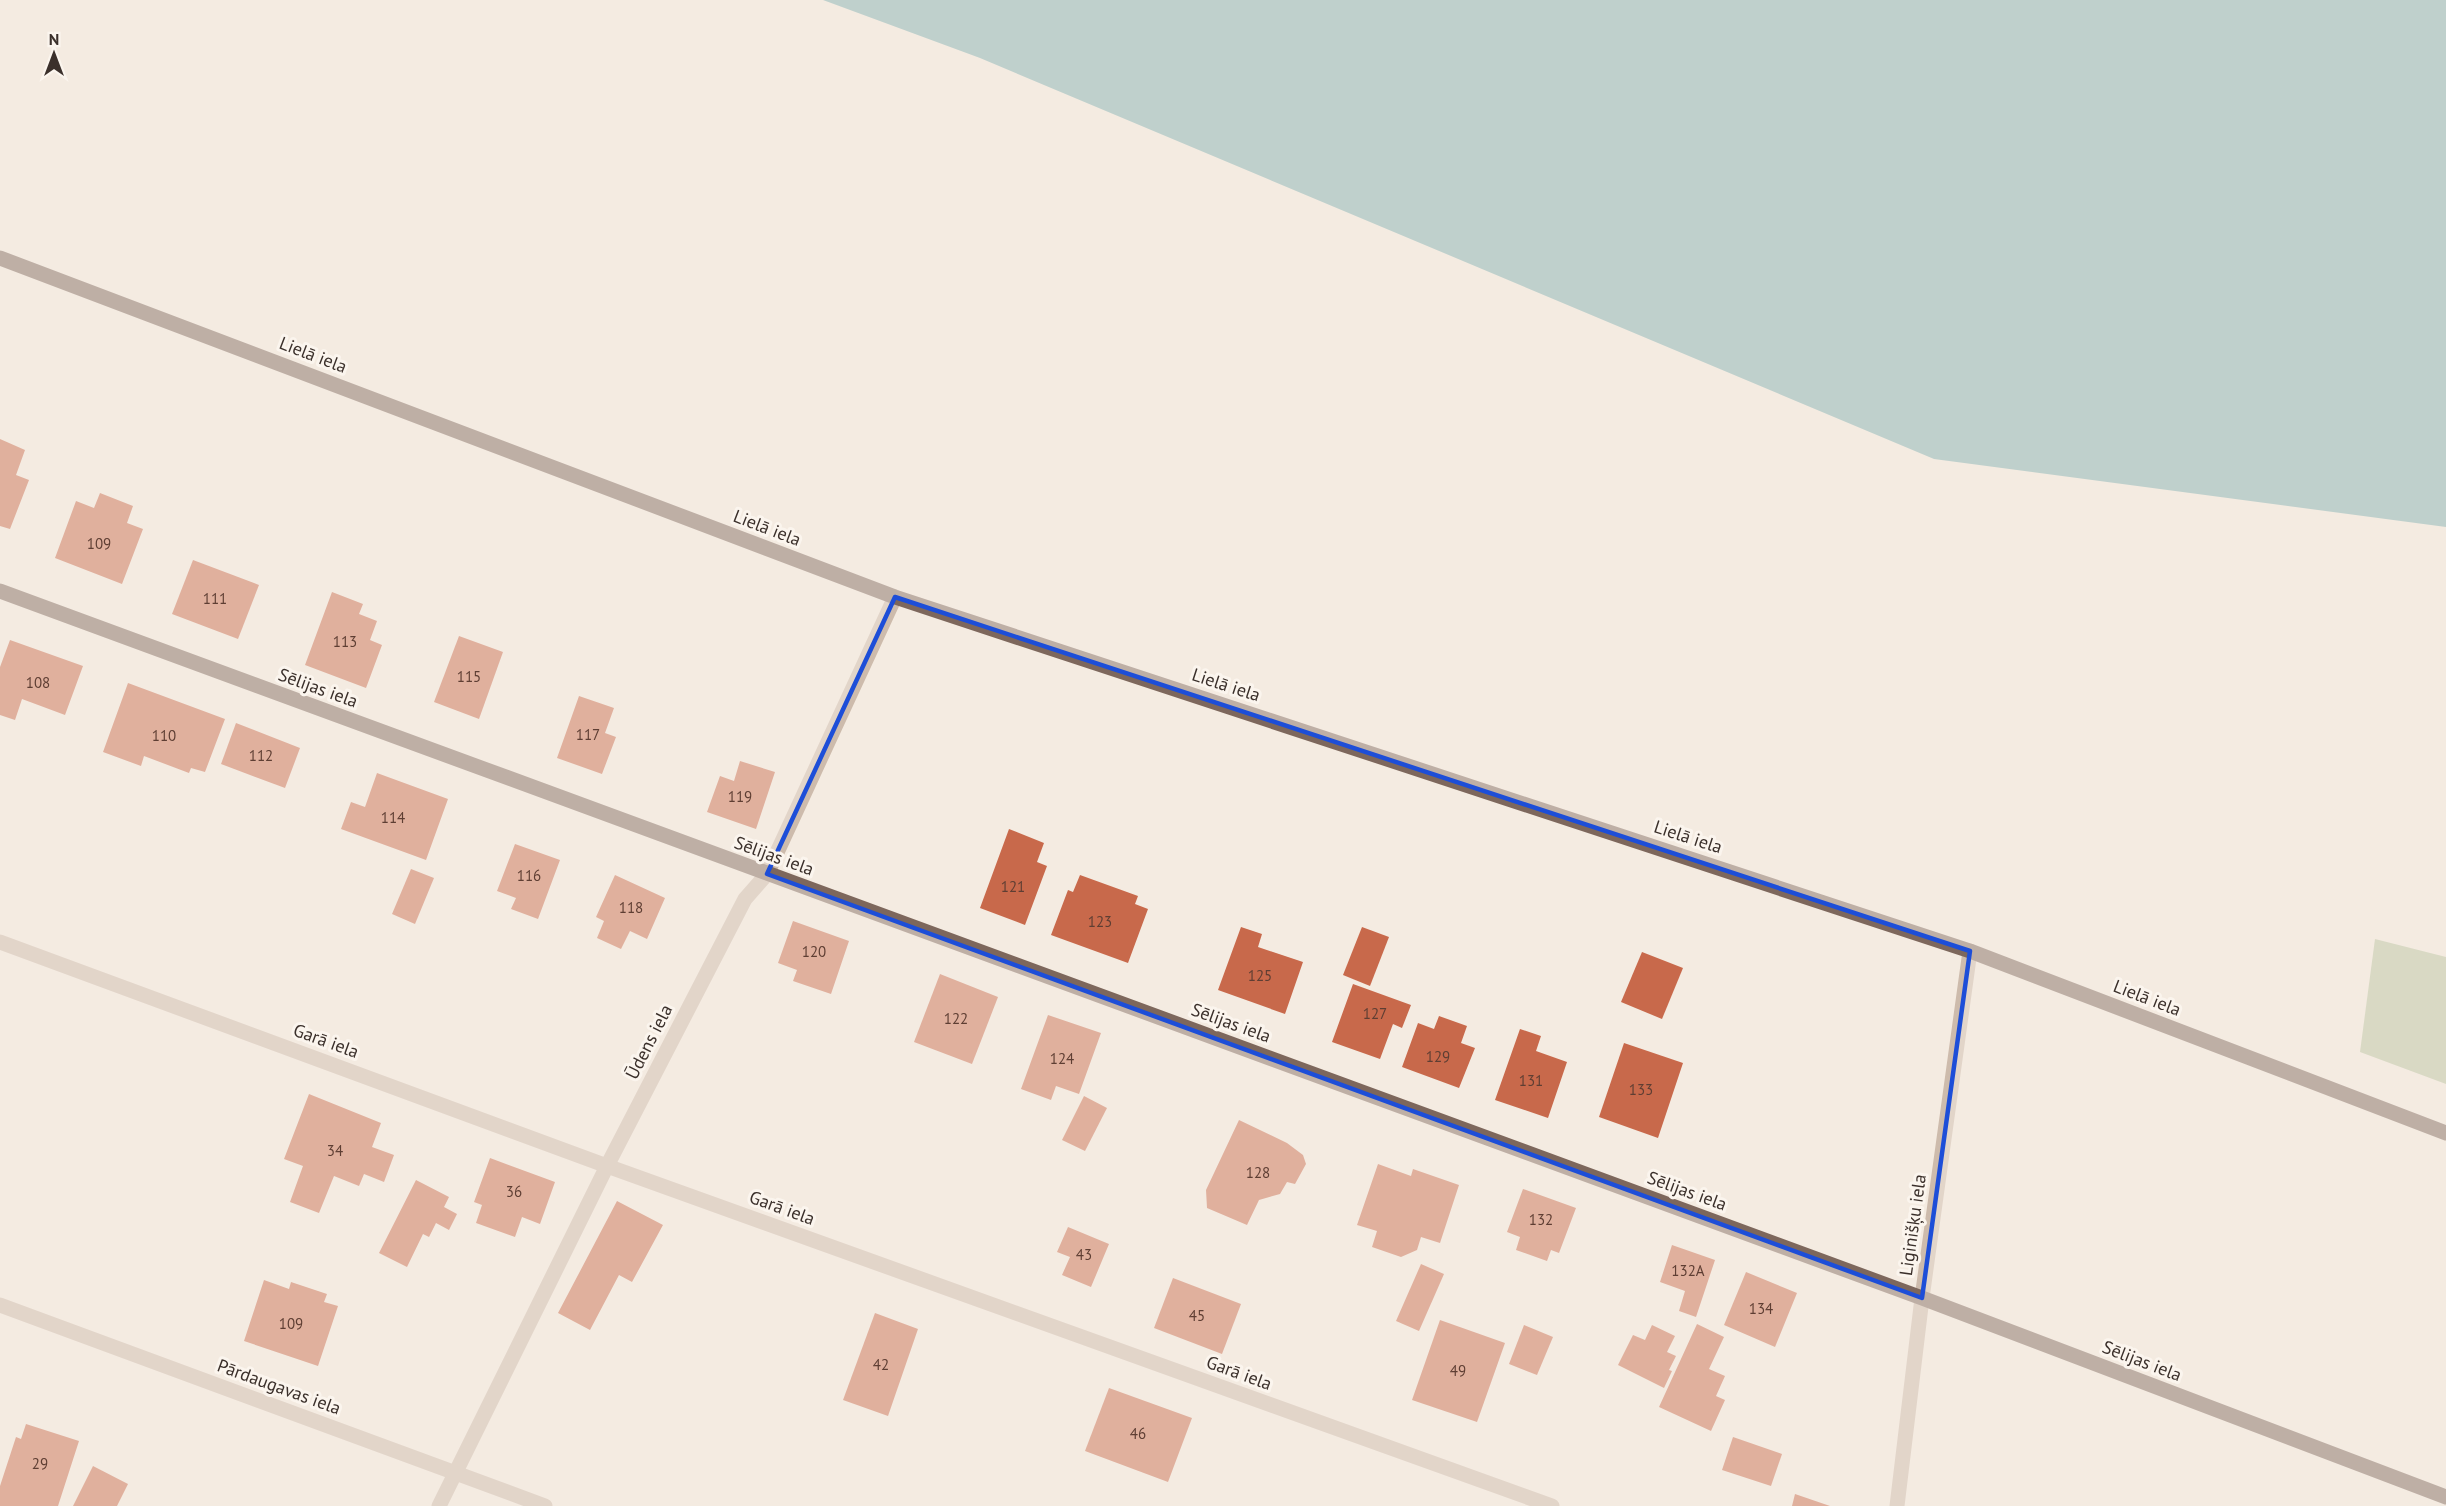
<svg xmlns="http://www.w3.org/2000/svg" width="2446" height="1506" font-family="'PT Sans',sans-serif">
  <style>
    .green { fill: #b8c4a0 }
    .water { fill: #7fb0b2 }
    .building { fill: #c8694b }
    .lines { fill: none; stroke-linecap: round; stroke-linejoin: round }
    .minor { stroke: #cdbbac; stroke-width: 15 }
    .major { stroke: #7d675c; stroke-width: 15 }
    .marked { fill: none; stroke: #1d4ed8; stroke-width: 4.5; stroke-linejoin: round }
    .labels { text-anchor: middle; stroke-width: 6; stroke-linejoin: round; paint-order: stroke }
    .number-label { font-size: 15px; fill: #5e3e33 }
    .street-label { font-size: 18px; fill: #3b302b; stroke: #fbf5ee }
  </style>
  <rect width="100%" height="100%" fill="#f4ebe1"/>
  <polygon class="green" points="2375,939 2446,957 2446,1084 2360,1052"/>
  <polygon class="water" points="823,0 2446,0 2446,527 1934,459 980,58"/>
  <g class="building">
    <polygon points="0,439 25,450 16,475 29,480 10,529 0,526"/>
    <polygon points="100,493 133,506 127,523 143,529 122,584 55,558 76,501 94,508"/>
    <polygon points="193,560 259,585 238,639 172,614"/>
    <polygon points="332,592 363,604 359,614 377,621 370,640 382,645 366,688 305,665"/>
    <polygon points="459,636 503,652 479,719 434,702"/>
    <polygon points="10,640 83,666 65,715 22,699 15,720 0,715 0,667"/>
    <polygon points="128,683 225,719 205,772 191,768 189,773 144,756 141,766 103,752"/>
    <polygon points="579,696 614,708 605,733 616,737 602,774 557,758"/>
    <polygon points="236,723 300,748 285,788 221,764"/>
    <polygon points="740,761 775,772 756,829 707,812 720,776 734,781"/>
    <polygon points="377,773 448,799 426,860 341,829 351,802 365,807"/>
    <polygon points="1009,829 1044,843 1037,862 1047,866 1025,925 980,908"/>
    <polygon points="515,844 560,860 538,919 511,909 516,898 497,891"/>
    <polygon points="411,869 434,878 415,924 392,914"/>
    <polygon points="615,875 665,898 647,939 630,931 621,949 597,938 604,921 596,917"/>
    <polygon points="1080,875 1138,896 1135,904 1148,909 1128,963 1051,935 1068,890 1073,892"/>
    <polygon points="793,921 849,941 831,994 793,981 797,970 778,963"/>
    <polygon points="1241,927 1262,934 1258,947 1303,962 1285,1014 1218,990"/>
    <polygon points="1362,927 1389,937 1370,986 1343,975"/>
    <polygon points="1642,952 1683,968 1662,1019 1621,1002"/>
    <polygon points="940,974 998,997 972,1064 914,1042"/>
    <polygon points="1353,984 1411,1005 1402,1028 1393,1024 1380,1059 1332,1042"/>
    <polygon points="1048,1015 1101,1033 1079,1094 1056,1086 1051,1100 1021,1089"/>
    <polygon points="1439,1016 1467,1026 1461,1043 1475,1048 1459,1088 1402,1067 1418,1023 1434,1029"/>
    <polygon points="1520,1029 1541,1036 1536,1051 1567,1062 1548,1118 1495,1100"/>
    <polygon points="1624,1043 1683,1063 1658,1138 1599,1117"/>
    <polygon points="309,1094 381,1123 372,1147 394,1155 384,1182 364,1174 359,1186 334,1176 319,1213 290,1202 303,1166 284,1159"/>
    <polygon points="1084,1096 1107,1108 1085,1151 1062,1140"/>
    <polygon points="1239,1120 1287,1143 1303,1155 1306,1164 1295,1184 1287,1182 1280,1194 1259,1200 1247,1225 1207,1208 1206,1190"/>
    <polygon points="490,1158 555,1182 540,1224 522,1217 515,1237 476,1223 482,1205 474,1202"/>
    <polygon points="1378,1164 1411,1176 1413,1169 1459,1185 1440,1243 1421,1237 1417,1250 1401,1257 1372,1247 1377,1231 1357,1225"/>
    <polygon points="416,1180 449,1197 444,1207 457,1214 449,1230 436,1223 429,1237 423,1234 407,1267 379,1253"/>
    <polygon points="1523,1189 1576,1208 1559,1253 1551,1250 1547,1261 1516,1250 1520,1237 1507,1232"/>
    <polygon points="617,1201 663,1225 632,1282 619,1275 590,1330 558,1313"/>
    <polygon points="1068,1227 1109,1244 1091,1287 1062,1275 1070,1257 1057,1252"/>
    <polygon points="1672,1245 1715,1260 1696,1317 1679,1311 1685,1291 1660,1282"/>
    <polygon points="1421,1264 1444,1274 1419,1331 1396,1321"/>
    <polygon points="1746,1272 1797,1293 1775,1347 1724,1325"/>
    <polygon points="1173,1278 1241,1304 1222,1354 1154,1328"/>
    <polygon points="264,1280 289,1289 291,1282 327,1294 324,1302 338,1306 318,1366 244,1341"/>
    <polygon points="875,1313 918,1329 888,1416 843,1400"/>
    <polygon points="1440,1320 1505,1343 1477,1422 1412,1400"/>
    <polygon points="1697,1324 1724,1337 1709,1369 1725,1376 1716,1396 1725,1400 1711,1431 1659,1407"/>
    <polygon points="1524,1325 1553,1337 1537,1375 1509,1364"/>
    <polygon points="1652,1325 1675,1336 1667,1352 1676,1356 1669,1370 1672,1371 1664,1388 1618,1365 1633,1335 1645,1340"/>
    <polygon points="1109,1388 1192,1418 1168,1482 1085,1451"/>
    <polygon points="26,1424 79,1441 58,1506 0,1506 0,1486 16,1437 21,1439"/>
    <polygon points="1733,1437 1782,1454 1771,1486 1722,1470"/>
    <polygon points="93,1466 128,1484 117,1506 73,1506"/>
    <polygon points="1795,1494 1830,1506 1792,1506"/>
  </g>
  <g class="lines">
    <g class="minor">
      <polyline points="0,942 607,1166 1552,1506"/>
      <polyline points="0,1305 545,1506"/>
      <polyline points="439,1506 607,1166 745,899 767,874 895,597"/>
      <polyline points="1897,1506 1922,1298 1970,951"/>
    </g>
    <g class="major">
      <polyline points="0,258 895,597 1970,951 2446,1133"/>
      <polyline points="0,591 1922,1298 2446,1497"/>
    </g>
  </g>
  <path d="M0 0H2446V1506H0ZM895 597 1970 951 1922 1298 767 874Z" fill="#f4ebe1" fill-opacity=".55" fill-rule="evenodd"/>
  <path class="marked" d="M895 597 1970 951 1922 1298 767 874Z"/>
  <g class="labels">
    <g class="number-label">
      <text x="99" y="549">109</text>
      <text x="215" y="604">111</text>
      <text x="345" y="647">113</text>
      <text x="469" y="682">115</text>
      <text x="38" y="688">108</text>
      <text x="588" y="740">117</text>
      <text x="164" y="741">110</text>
      <text x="261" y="761">112</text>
      <text x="740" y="802">119</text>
      <text x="393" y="823">114</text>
      <text x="529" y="881">116</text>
      <text x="1013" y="892">121</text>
      <text x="631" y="913">118</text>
      <text x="1100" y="927">123</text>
      <text x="814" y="957">120</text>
      <text x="1260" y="981">125</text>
      <text x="1375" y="1019">127</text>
      <text x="956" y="1024">122</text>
      <text x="1438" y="1062">129</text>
      <text x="1062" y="1064">124</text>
      <text x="1531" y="1086">131</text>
      <text x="1641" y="1095">133</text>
      <text x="335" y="1156">34</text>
      <text x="1258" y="1178">128</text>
      <text x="514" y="1197">36</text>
      <text x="1541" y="1225">132</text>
      <text x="1084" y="1260">43</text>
      <text x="1688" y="1276">132A</text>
      <text x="1761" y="1314">134</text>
      <text x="1197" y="1321">45</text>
      <text x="291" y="1329">109</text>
      <text x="881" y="1370">42</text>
      <text x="1458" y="1376">49</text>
      <text x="1138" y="1439">46</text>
      <text x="40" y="1469">29</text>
    </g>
    <g class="street-label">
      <text transform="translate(313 355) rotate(21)" y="6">Lielā iela</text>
      <text transform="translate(767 528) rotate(21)" y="6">Lielā iela</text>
      <text transform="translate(1226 685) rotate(18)" y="6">Lielā iela</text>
      <text transform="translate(318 688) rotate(20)" y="6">Sēlijas iela</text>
      <text transform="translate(1688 837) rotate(18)" y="6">Lielā iela</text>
      <text transform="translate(774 856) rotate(20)" y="6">Sēlijas iela</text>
      <text transform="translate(2147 998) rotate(21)" y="6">Lielā iela</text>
      <text transform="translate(1231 1023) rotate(20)" y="6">Sēlijas iela</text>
      <text transform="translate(326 1041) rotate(20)" y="6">Garā iela</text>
      <text transform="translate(649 1042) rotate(-63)" y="6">Ūdens iela</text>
      <text transform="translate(1687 1191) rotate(20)" y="6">Sēlijas iela</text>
      <text transform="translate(782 1208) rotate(20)" y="6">Garā iela</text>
      <text transform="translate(1913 1225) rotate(-82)" y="6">Liginišķu iela</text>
      <text transform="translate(2142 1361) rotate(21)" y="6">Sēlijas iela</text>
      <text transform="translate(1239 1373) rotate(20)" y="6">Garā iela</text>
      <text transform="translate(279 1387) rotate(20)" y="6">Pārdaugavas iela</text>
    </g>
  </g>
  <g transform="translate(54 54)" stroke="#fbf5ee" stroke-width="4.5" paint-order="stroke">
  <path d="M0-4.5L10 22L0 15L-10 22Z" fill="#3b302b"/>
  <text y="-9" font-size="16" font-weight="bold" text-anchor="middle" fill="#3b302b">N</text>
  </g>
</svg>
